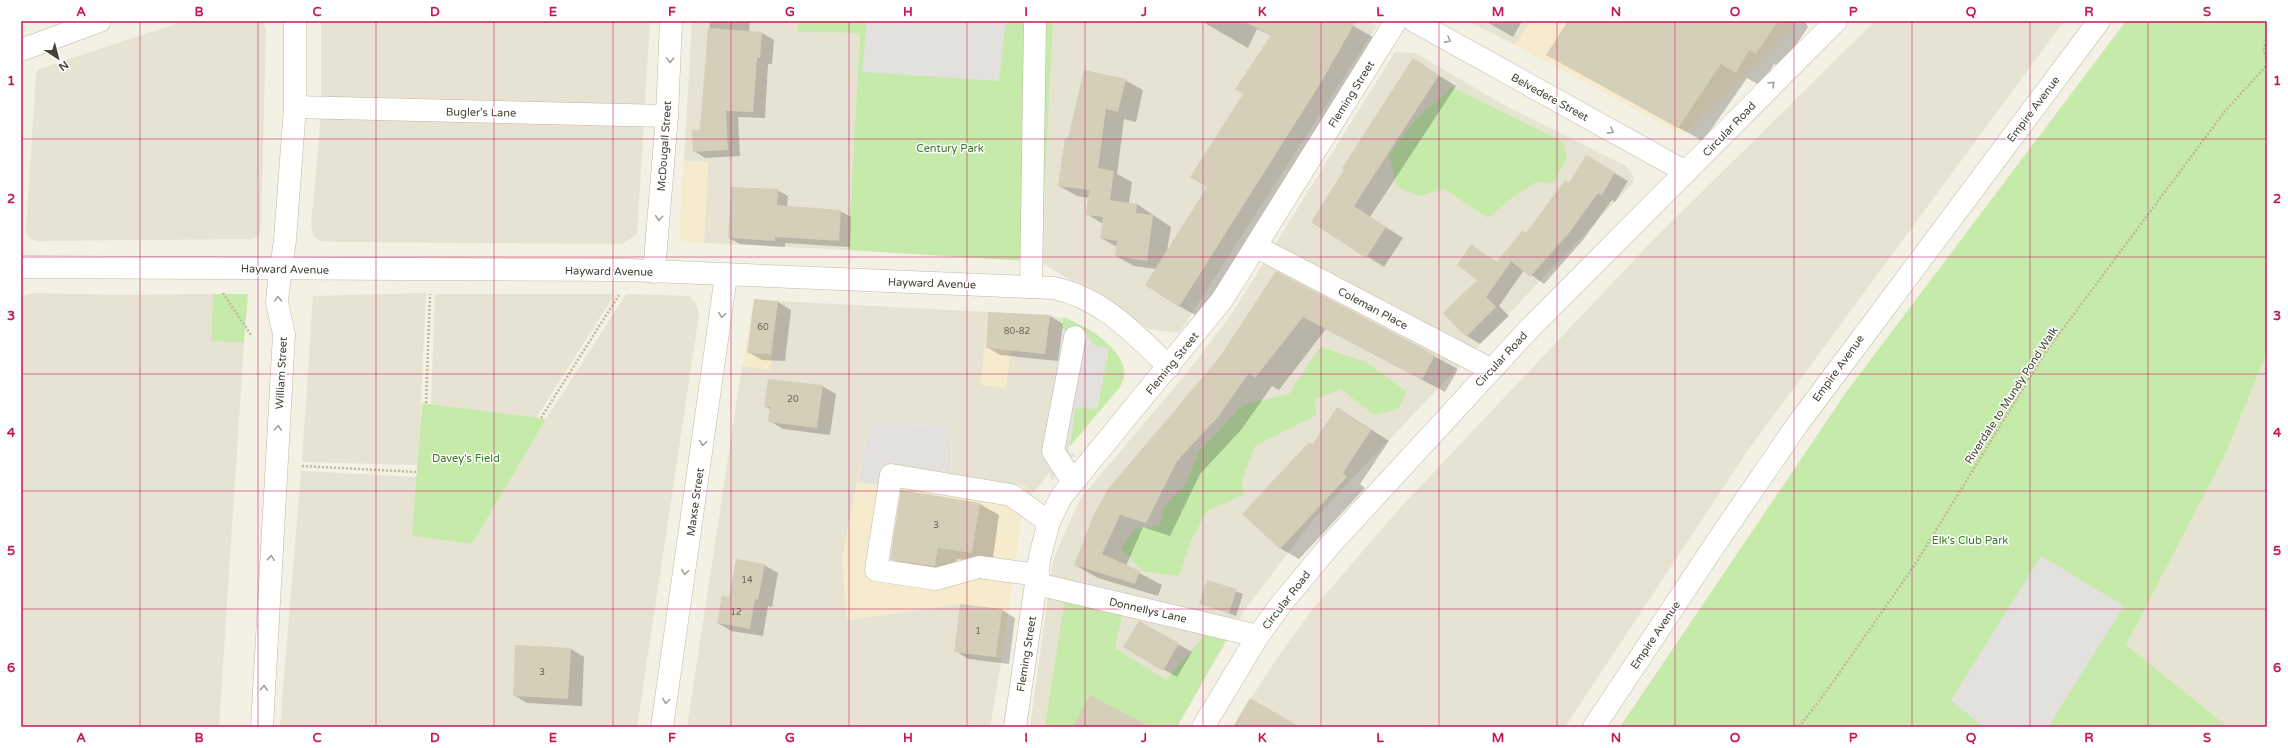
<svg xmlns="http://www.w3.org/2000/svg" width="2288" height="748" font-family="'Varela Round',sans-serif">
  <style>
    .residential { fill: #e7e3d2 }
    .commercial { fill: #f6ebcd }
    .green { fill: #c5eaaa }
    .parking { fill: #e3e1dd }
    .shadow { fill: #0003 }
    .building { fill: #d5ceb9 }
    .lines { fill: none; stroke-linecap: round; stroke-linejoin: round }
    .minor-casing { stroke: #bfb9a6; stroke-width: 23 }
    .path { stroke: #c1b897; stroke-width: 2.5; stroke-dasharray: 2 2; stroke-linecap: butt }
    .minor { stroke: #fff; stroke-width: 22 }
    .oneway { stroke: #a2a09a }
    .grid { fill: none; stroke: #c2185b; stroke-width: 1; stroke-opacity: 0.55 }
    .labels { text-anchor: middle; stroke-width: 3; stroke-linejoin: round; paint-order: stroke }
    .number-label { font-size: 9px; fill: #696455 }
    .street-label { font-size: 11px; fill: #454134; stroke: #fff }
    .park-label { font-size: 11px; fill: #3a7a24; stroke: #fff }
    .neatline { fill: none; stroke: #c2185b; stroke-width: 1.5 }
    .grid-label { font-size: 13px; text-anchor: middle; font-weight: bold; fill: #c2185b }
  </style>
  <rect width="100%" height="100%" fill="#f3f0e4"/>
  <g class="residential">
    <polygon points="184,21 263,21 266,30 261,229 258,236 251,239 37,241 29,238 26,231 36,73 39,69"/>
    <polygon points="321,21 650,21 637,234 623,244 346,242 320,241 314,237 311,226 321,116"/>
    <polygon points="692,21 799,21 797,32 860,33 848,250 704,243 708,162 684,161"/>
    <polygon points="1053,21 1367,21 1377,26 1179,333 1149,329 1041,262"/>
    <polygon points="1468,21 1530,21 1515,45"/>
    <polygon points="1875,21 2064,21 1746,453 1565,727 1233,727 1275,661 1312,610 1401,507 1652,241"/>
    <polygon points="1395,52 1415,53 1506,106 1624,165 1630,170 1634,177 1633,183 1312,521 1244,611 1177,727 1030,727 1053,560 1080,499 1190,369 1233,312"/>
    <polygon points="35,293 120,295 213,294 211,341 244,343 219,727 21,727 21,296"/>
    <polygon points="426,293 418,465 302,462 313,296"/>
    <polygon points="435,294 615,294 536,418 431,404"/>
    <polygon points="626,294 689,296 696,304 699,315 637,727 280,727 301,471 418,477 412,536 472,544 546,419"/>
    <polygon points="778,301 988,312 981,385 1010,350 1045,354 1050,315 1077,323 1090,330 1116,352 1122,362 1125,369 1125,378 1120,387 1070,446 1040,485 1024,501 1026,486 951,478 952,425 869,424 842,558 847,620 960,604 954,652 1002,658 990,727 687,727 742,366 770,370"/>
    <polygon points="2267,352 2267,727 2228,727 2126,645 2225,455"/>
  </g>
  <g class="commercial">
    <polygon points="1530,21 1798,21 1683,135 1515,45"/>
    <polygon points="684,161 708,162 704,243 682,241 679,237"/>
    <polygon points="754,299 778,301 770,370 742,366"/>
    <polygon points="988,312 1050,315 1045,354 1011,350 1006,388 981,385"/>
    <polygon points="869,424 952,425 951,478 1026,486 1002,658 954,652 960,604 847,620 842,558"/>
  </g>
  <g class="green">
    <polygon points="799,21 1053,21 1041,262 848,250 860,33 797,32"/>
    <polygon points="2126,21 2267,21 2267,352 2225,455 2126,645 2228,727 1620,727 1847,391"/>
    <polygon points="1452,87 1563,142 1567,157 1553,183 1536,182 1513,197 1488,218 1444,189 1420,196 1397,187 1389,155 1416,119"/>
    <polygon points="213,294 248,294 244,343 211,341"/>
    <path d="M1063 317C1090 328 1136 353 1120 387L1070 446 1075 410 1079 407 1097 409 1109 348 1093 345 1088 335 1062 329Z"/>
    <polygon points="1320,347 1366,362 1407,392 1398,409 1374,415 1341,389 1315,399 1316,415 1255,446 1242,480 1243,495 1207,511 1191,540 1179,576 1142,571 1121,548 1135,529 1159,526 1165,506 1186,484 1199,451 1243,405 1289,394"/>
    <polygon points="422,403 546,419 472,544 412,536"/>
    <polygon points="1065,598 1122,615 1115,648 1166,680 1205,635 1226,639 1177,727 1045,727"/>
  </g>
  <g class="parking">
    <polygon points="867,21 1006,21 999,81 862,72"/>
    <polygon points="1062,329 1088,335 1093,345 1109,348 1097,409 1079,407 1075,410 1068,450 1070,453 1076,454 1051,481 1050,473 1042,463 1040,456"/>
    <polygon points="869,424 952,425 950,494 858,482"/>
    <polygon points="2041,556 2124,606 2048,727 1983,727 1951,700"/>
  </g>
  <g class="shadow">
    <polygon points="710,21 750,21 749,32 762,33 774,40 772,64 768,64 765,118 738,117 740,156 705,158 694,151 700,131"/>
    <polygon points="1201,21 1345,21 1378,40 1204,320 1179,306 1156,269 1134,266 1116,256 1117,247 1101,238 1103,224 1087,214 1089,198 1077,196 1059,186 1069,139 1125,80 1143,90 1136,122 1124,119 1117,174 1132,182 1129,203 1137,204 1171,227 1167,251 1208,187 1244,94 1272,36 1257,29 1248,48"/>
    <polygon points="1485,21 1522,21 1513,37"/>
    <polygon points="1569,21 1805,21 1808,27 1781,67 1774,64 1761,86 1747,78 1703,141 1572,69"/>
    <polygon points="1430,70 1456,86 1370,217 1403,238 1384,267 1312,222"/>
    <polygon points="1586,156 1628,181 1615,202 1612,200 1583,240 1544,284 1524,270 1499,306 1509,316 1480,344 1467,336 1479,279 1471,246 1497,262 1503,256 1510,260 1526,233 1570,184"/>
    <polygon points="777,190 788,196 787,207 840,211 851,217 850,247 785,243 785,247 740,244 729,238"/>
    <polygon points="1276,272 1458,369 1445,392 1326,329 1279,390 1272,386 1241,430 1200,474 1170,536 1143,527 1126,566 1162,585 1158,596 1098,578 1075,565 1220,359"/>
    <polygon points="755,300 778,302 791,310 785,361 762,360 748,352"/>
    <polygon points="1050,316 1063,324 1058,361 1000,355 987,347"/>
    <polygon points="822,386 836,394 830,435 783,429 770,421 771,410 765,406"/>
    <polygon points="1338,408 1389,441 1360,484 1365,488 1299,559 1280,548 1310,443 1313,445"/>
    <polygon points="902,492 980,504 999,515 992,564 957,559 954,577 911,570 891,559"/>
    <polygon points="764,565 778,573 772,607 768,606 763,636 731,631 718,623 730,598"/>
    <polygon points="1207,581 1243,594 1236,616 1201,603"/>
    <polygon points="1002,610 1015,618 1009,664 969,659 955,651"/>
    <polygon points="1139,622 1192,652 1177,677 1125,647"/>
    <polygon points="571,649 584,657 582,706 527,703 514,695"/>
  </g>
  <g class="building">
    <polygon points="1243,21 1356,21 1320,84 1179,307 1145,285 1207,187 1190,177 1243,94 1235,89 1271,35"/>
    <polygon points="1568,21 1778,21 1756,54 1749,50 1736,73 1721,64 1678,128 1546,55"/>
    <polygon points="708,28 762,32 760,58 757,58 753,112 726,111 728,150 693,152 692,130 700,130"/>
    <polygon points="1413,58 1439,75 1354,206 1386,227 1366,258 1311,222 1344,170 1342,168"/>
    <polygon points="1084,70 1126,79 1118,112 1106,109 1098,168 1114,171 1110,200 1137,204 1136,213 1153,215 1147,261 1115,256 1117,241 1100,238 1103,217 1086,215 1089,190 1058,186 1065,138 1068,138"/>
    <polygon points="1586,155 1615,172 1602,195 1598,193 1569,233 1530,277 1503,254 1523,230 1526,233 1565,180 1569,183"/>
    <polygon points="731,187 778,189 777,205 841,210 839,241 775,237 775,241 728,238"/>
    <polygon points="1471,244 1496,262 1503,254 1511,262 1486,297 1496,307 1466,337 1443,313 1477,280 1457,265"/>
    <polygon points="1276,271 1435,355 1422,380 1303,317 1255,378 1249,373 1218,417 1177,461 1146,523 1120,515 1102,554 1140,571 1135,584 1074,565 1093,516 1108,489 1219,358"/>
    <polygon points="754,299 778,301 771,354 747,353"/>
    <polygon points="988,312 1050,315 1045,354 986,348"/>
    <polygon points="768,379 823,385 817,428 768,422 770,407 764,407"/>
    <polygon points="1337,407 1371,430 1343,473 1347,477 1280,549 1242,514 1309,442 1312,445"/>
    <polygon points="901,490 980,503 972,553 938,548 935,566 890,560"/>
    <polygon points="736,559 765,564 758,600 755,599 750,629 717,623 722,596 729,597"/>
    <polygon points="1207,580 1237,589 1229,613 1199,604"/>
    <polygon points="960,604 1002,609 996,657 954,652"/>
    <polygon points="1139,621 1179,643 1163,671 1123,647"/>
    <polygon points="515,645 571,648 568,699 513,696"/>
    <polygon points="1090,695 1151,727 1073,727"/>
    <polygon points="1250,698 1300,727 1233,727"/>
  </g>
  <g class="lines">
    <defs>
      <g id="minor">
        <polyline points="1414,21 1686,172"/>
        <polyline points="21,50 100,21"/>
        <polyline points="295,107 667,116"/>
        <polyline points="1257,247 1490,369"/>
        <path d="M21 267 628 270 1054 288C1102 298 1135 334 1169 367"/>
        <polyline points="654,272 667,116 671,21"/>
        <polyline points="1031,287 1035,21"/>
        <polyline points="1073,482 1053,451 1075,337"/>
        <polyline points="1038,575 979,567 936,579 876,570 891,475 1011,495 1049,522"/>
        <polyline points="1037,584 1258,636"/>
        <polyline points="262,727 284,334 277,303 278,291 285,240 295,107 295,21"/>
        <polyline points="662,727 726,276"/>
        <polyline points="1015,727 1040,556 1049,522 1061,497 1222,300 1396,21"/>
        <polyline points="1203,727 1258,636 1282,603 1331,544 1530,328 1836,21"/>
        <polyline points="1594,727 1714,546 1797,425 2099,21"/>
      </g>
    </defs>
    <use href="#minor" class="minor-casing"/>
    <g class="path">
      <path d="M2267 41C2263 47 2263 52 2267 59"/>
      <polyline points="223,293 251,335"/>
      <polyline points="426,403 430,294"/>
      <polyline points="541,418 619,295"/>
      <polyline points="302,466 417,472"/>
      <polyline points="1799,727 1828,689 1914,566 2045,353 2225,111 2267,65"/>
    </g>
    <use href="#minor" class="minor"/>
  </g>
  <defs><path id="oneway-chevron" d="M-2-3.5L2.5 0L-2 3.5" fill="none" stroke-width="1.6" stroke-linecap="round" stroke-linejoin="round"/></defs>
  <g class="oneway">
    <use href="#oneway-chevron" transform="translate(1448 40) rotate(29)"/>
    <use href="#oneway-chevron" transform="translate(670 60) rotate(92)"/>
    <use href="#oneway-chevron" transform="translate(1772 84) rotate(-46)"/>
    <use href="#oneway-chevron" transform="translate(1611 131) rotate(29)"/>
    <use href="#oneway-chevron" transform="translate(659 218) rotate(95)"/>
    <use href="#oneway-chevron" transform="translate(278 299) rotate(-92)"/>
    <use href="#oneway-chevron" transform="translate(722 315) rotate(98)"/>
    <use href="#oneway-chevron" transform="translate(278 428) rotate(-86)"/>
    <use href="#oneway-chevron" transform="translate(703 443) rotate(98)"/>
    <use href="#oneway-chevron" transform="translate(271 558) rotate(-87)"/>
    <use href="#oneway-chevron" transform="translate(685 572) rotate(98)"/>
    <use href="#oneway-chevron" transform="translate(264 688) rotate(-87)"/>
    <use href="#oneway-chevron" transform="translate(666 701) rotate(98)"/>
  </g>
  <path class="grid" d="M140 21V727M258 21V727M376 21V727M494 21V727M613 21V727M731 21V727M849 21V727M967 21V727M1085 21V727M1203 21V727M1321 21V727M1439 21V727M1557 21V727M1675 21V727M1794 21V727M1912 21V727M2030 21V727M2148 21V727M21 139H2267M21 257H2267M21 374H2267M21 491H2267M21 609H2267"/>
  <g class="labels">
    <g class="number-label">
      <text x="763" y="330">60</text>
      <text x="1017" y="334">80-82</text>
      <text x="793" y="402">20</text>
      <text x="936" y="528">3</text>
      <text x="747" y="583">14</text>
      <text x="736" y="615">12</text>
      <text x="978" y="634">1</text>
      <text x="542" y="675">3</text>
    </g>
    <g class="street-label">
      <text transform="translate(1351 94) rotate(-58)" y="4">Fleming Street</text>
      <text transform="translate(1550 97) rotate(29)" y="4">Belvedere Street</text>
      <text transform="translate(2033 109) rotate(-53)" y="4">Empire Avenue</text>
      <text transform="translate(481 112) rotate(1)" y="4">Bugler's Lane</text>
      <text transform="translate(1729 129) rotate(-46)" y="4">Circular Road</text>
      <text transform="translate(664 146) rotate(-86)" y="4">McDougall Street</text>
      <text transform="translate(285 269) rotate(1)" y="4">Hayward Avenue</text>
      <text transform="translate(609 271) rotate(1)" y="4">Hayward Avenue</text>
      <text transform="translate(932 283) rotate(2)" y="4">Hayward Avenue</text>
      <text transform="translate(1373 308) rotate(28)" y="4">Coleman Place</text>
      <text transform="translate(1501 359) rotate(-47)" y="4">Circular Road</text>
      <text transform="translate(1172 363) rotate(-51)" y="4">Fleming Street</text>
      <text transform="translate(1838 368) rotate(-54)" y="4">Empire Avenue</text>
      <text transform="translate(281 373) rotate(-87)" y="4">William Street</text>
      <text transform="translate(2011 395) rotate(-57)" y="4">Riverdale to Mundy Pond Walk</text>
      <text transform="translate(695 502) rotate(-82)" y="4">Maxse Street</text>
      <text transform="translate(1286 600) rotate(-52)" y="4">Circular Road</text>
      <text transform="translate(1148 610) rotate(13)" y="4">Donnellys Lane</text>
      <text transform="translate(1655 635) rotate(-56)" y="4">Empire Avenue</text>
      <text transform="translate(1026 654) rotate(-81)" y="4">Fleming Street</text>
    </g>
    <g class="park-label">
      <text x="950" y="152">Century Park</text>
      <text x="466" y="462">Davey's Field</text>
      <text x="1970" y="544">Elk's Club Park</text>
    </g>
  </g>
  <rect width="2288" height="748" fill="none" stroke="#ffffff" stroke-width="44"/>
  <g transform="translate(58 58) rotate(144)" stroke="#ffffff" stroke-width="3" paint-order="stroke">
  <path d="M0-3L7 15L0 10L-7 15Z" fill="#454134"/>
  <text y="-6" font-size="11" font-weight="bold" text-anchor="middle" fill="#454134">N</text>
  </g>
  <rect x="22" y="22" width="2244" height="704" class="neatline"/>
  <g class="grid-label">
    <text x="81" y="16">A</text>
    <text x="199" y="16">B</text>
    <text x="317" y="16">C</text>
    <text x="435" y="16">D</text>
    <text x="553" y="16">E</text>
    <text x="672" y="16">F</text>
    <text x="790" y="16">G</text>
    <text x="908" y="16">H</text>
    <text x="1026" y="16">I</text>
    <text x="1144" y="16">J</text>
    <text x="1262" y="16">K</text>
    <text x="1380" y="16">L</text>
    <text x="1498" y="16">M</text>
    <text x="1616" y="16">N</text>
    <text x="1735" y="16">O</text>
    <text x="1853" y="16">P</text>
    <text x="1971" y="16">Q</text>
    <text x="2089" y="16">R</text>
    <text x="2207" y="16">S</text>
    <text x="11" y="85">1</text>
    <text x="2277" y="85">1</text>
    <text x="11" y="203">2</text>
    <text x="2277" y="203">2</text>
    <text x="11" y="320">3</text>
    <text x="2277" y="320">3</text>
    <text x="11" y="437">4</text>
    <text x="2277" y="437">4</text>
    <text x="11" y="555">5</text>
    <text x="2277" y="555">5</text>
    <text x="11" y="672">6</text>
    <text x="2277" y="672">6</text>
    <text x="81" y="742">A</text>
    <text x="199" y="742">B</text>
    <text x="317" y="742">C</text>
    <text x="435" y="742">D</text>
    <text x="553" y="742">E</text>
    <text x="672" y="742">F</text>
    <text x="790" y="742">G</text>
    <text x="908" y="742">H</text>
    <text x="1026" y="742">I</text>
    <text x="1144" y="742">J</text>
    <text x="1262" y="742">K</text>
    <text x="1380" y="742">L</text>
    <text x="1498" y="742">M</text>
    <text x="1616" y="742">N</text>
    <text x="1735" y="742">O</text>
    <text x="1853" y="742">P</text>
    <text x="1971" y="742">Q</text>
    <text x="2089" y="742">R</text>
    <text x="2207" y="742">S</text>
  </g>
</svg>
